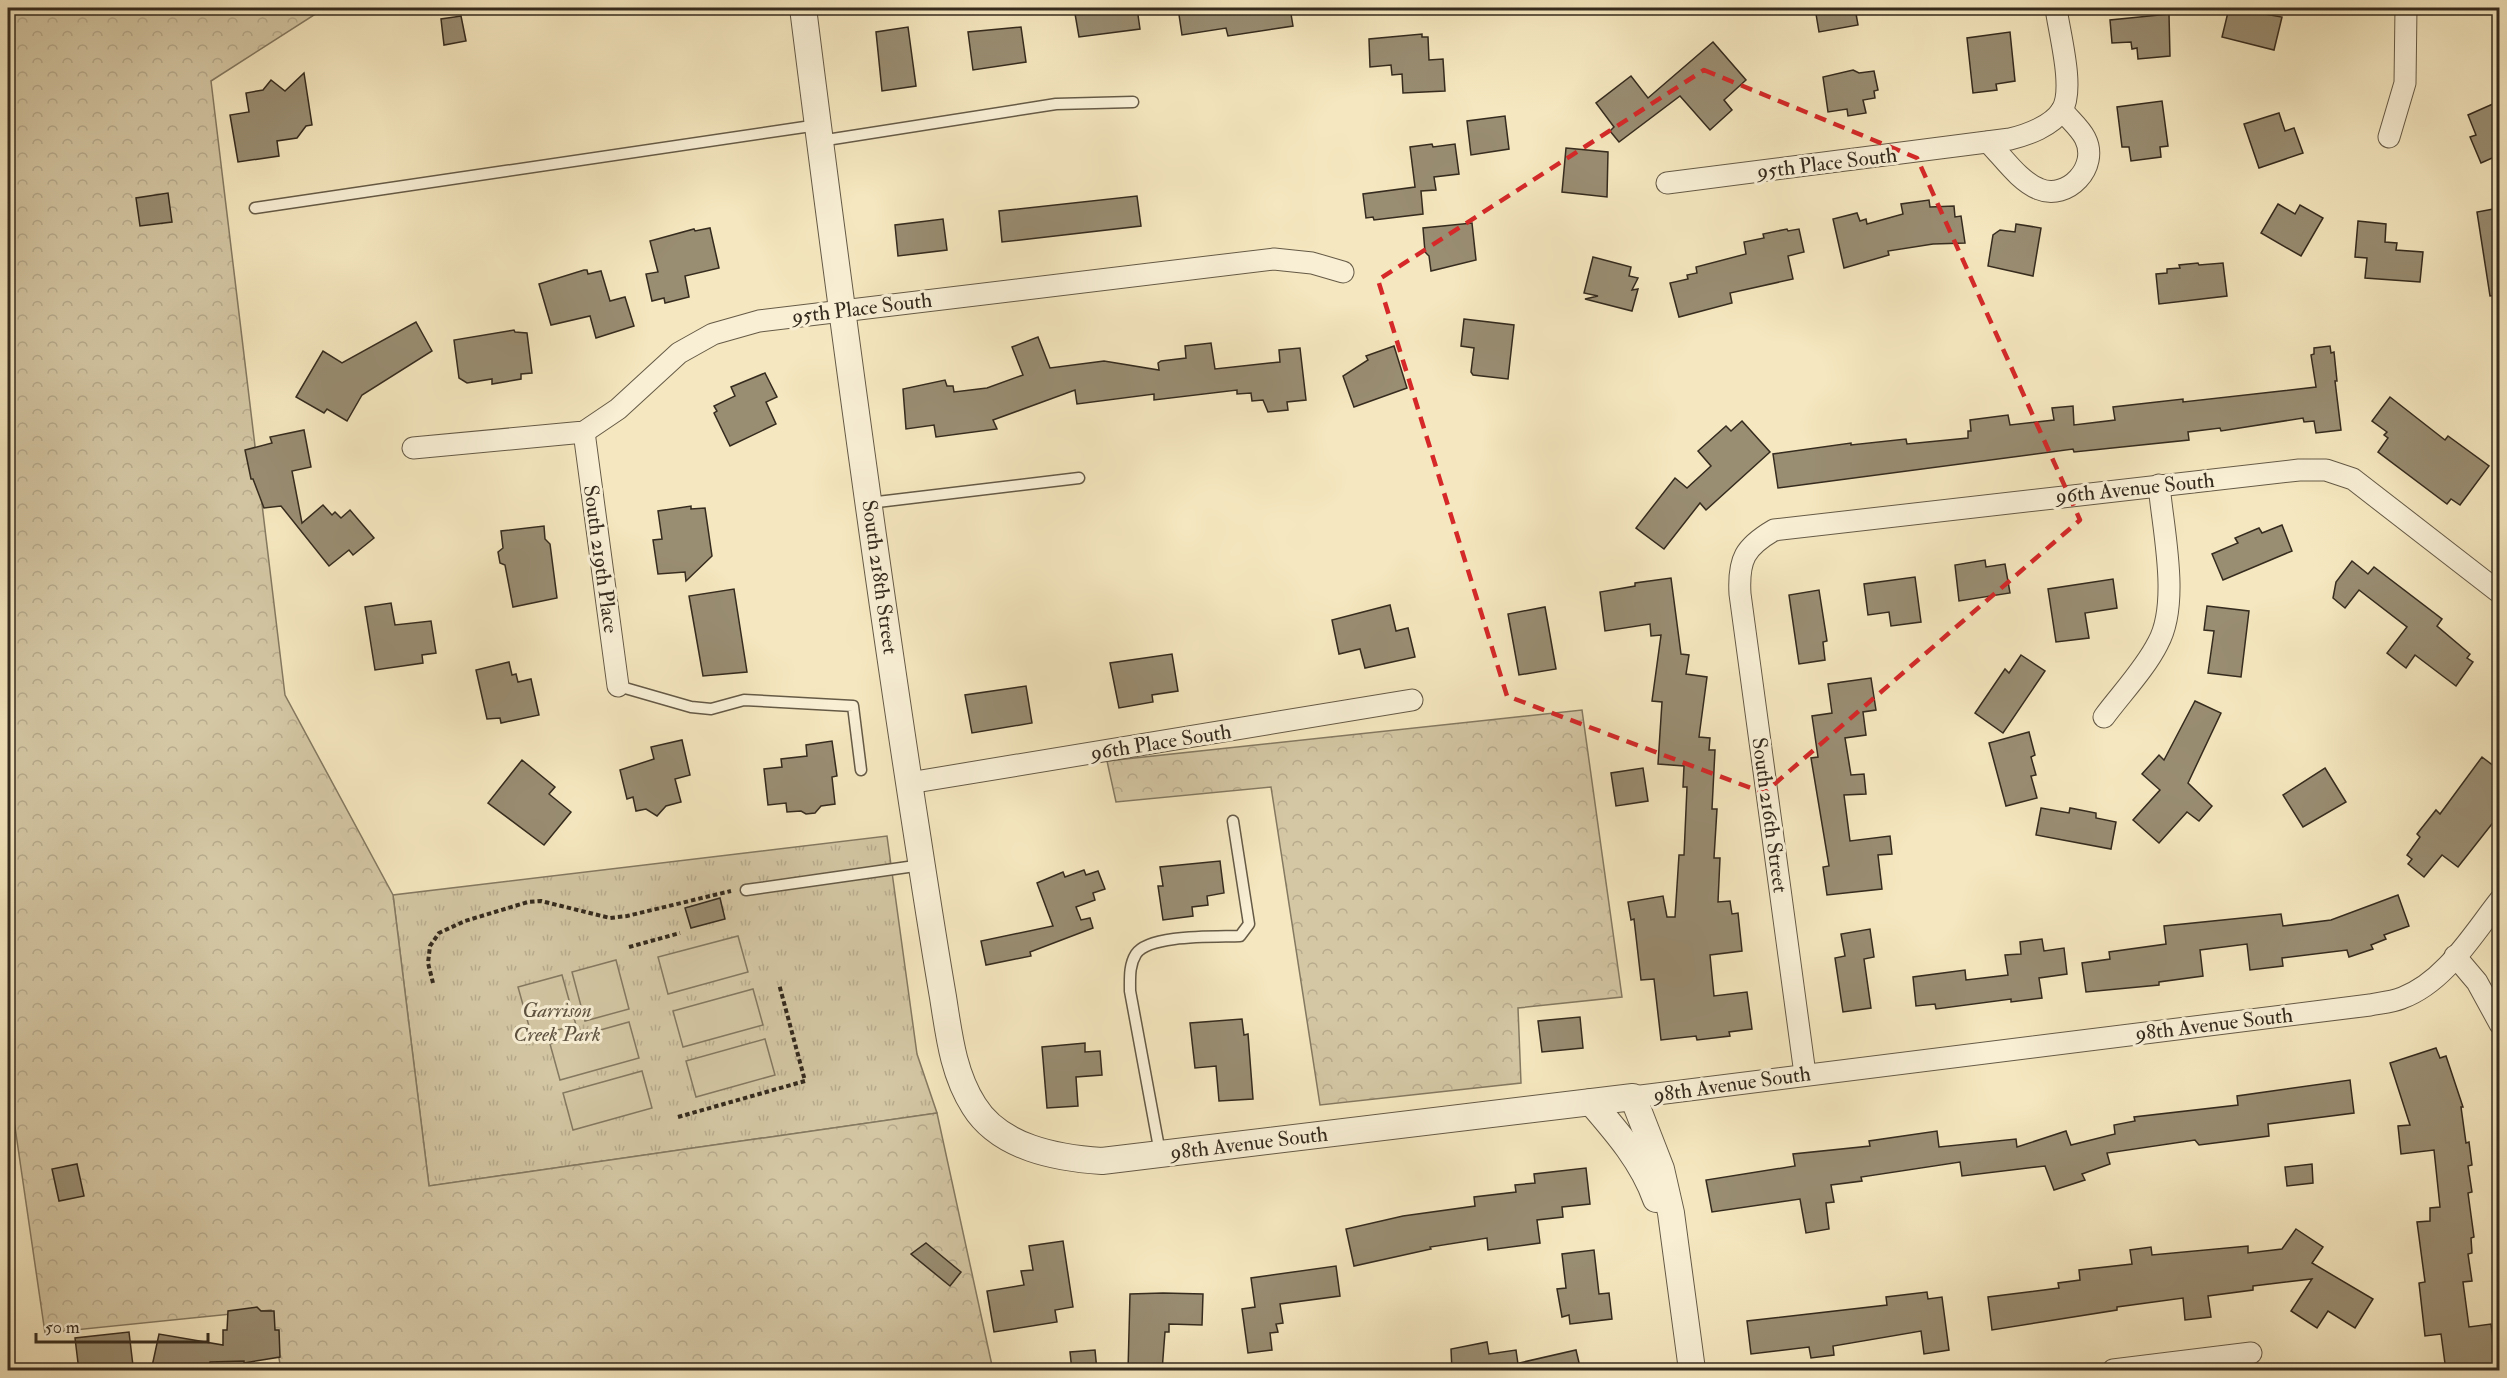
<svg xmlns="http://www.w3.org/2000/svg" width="2507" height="1378" font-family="'IM FELL Double Pica',serif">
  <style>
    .grass { fill: url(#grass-tufts); stroke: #847961; stroke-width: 1.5 }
    .forest { fill: url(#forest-crowns); stroke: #847961; stroke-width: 1.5 }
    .pitch { fill: #d4c7a4; stroke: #847961; stroke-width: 1.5 }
    .building { fill: #998d72; stroke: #352b1e; stroke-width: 1.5 }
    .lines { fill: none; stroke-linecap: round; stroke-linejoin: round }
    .service-casing { stroke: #655a46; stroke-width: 13 }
    .minor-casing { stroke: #655a46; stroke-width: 23 }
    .tertiary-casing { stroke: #655a46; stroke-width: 28 }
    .path { stroke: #352b1e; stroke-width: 4; stroke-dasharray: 4.5 3; stroke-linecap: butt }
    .service { stroke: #f8efd5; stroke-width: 10 }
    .minor { stroke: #f8efd5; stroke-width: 21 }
    .tertiary { stroke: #f8efd5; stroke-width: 26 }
    .marked { fill: none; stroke: #d62828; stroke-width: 4.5; stroke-dasharray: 12 8; stroke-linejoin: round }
    .labels { text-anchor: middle; stroke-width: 6; stroke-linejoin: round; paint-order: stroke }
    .street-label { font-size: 21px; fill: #352b1e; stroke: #f8efd5 }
    .park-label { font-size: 21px; font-style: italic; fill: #5d5240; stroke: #f8efd5 }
  </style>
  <defs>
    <pattern id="grass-tufts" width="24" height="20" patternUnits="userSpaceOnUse" patternTransform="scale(1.5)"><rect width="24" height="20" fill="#d4c7a4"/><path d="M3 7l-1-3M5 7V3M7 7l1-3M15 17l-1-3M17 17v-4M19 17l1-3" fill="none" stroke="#b7ab8d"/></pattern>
    <pattern id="forest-crowns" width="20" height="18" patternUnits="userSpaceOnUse" patternTransform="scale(1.5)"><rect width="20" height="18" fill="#d4c7a4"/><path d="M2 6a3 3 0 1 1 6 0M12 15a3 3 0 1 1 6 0" fill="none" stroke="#b7ab8d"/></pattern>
  </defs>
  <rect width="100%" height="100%" fill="#f5e7bf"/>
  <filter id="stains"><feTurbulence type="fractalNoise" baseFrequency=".00333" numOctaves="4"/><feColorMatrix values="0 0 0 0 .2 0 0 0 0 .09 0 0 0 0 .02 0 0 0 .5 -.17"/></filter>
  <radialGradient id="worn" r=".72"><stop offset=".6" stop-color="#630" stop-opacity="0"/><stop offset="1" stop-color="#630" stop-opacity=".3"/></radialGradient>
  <polygon class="grass" points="887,836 917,1054 937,1113 429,1186 393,895"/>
  <g class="forest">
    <polygon points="8,8 325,8 211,81 285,695 393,895 429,1186 937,1113 993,1370 281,1370 271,1310 45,1333 8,1079"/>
    <polygon points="1582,710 1622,997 1518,1008 1521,1083 1320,1105 1271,787 1116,802 1107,761"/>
  </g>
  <g class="pitch">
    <polygon points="738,936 748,972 668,994 658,957"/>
    <polygon points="616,960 629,1009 585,1021 572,972"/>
    <polygon points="562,975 576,1025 532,1037 518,987"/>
    <polygon points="753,989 763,1025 683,1047 673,1011"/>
    <polygon points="629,1022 639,1058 560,1080 550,1044"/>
    <polygon points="765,1039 775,1075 696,1097 686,1061"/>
    <polygon points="642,1071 652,1108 573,1130 563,1093"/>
  </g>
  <g class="building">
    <polygon points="1074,8 1137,8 1140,29 1079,37"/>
    <polygon points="1178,8 1290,8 1293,26 1228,36 1226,28 1182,35"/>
    <polygon points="1815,8 1855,8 1858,25 1819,32"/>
    <polygon points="2229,8 2282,17 2274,50 2222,37"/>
    <polygon points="2169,14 2170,56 2138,59 2137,48 2132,49 2131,42 2112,43 2110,20"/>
    <polygon points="461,16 466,41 444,45 441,19"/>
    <polygon points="908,27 916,86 882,91 876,32"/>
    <polygon points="1021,27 1026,62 973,70 968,32"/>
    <polygon points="2010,32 2015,81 1996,84 1997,90 1973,93 1967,38"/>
    <polygon points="1422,34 1422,37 1428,37 1429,60 1443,59 1445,91 1403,93 1402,74 1392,75 1391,65 1370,67 1369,39"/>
    <polygon points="1713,42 1746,80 1724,100 1732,110 1710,130 1680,96 1619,142 1610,131 1614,127 1596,103 1631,76 1648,98"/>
    <polygon points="1853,70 1859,73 1874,71 1878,90 1874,91 1875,98 1863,100 1866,113 1848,116 1847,109 1828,112 1823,77"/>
    <polygon points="304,73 312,125 306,126 297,138 277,141 279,156 238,162 230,115 249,112 246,93 263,90 271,80 285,91"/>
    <polygon points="2162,101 2168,146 2160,147 2161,157 2131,161 2129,147 2122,147 2117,107"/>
    <polygon points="2495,103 2499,114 2499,155 2481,163 2470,137 2476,135 2468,115"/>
    <polygon points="2279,113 2285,131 2294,128 2303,153 2259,168 2244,124"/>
    <polygon points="1505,116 1509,149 1471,155 1467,121"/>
    <polygon points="1432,144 1433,147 1455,144 1459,174 1434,177 1436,190 1421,191 1423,214 1374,220 1373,217 1366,218 1363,194 1415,187 1410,147"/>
    <polygon points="1566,148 1608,152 1607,197 1562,192"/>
    <polygon points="168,193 172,222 140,226 136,198"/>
    <polygon points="1137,196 1141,226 1002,242 999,211"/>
    <polygon points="1929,200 1930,207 1954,206 1955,217 1961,216 1965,243 1933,244 1888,251 1889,255 1844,268 1833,219 1857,213 1860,221 1866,219 1867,224 1903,214 1901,204"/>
    <polygon points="2278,204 2295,214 2300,205 2323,218 2301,256 2261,233"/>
    <polygon points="2499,208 2499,295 2490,296 2477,212"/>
    <polygon points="943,219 947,250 898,256 895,225"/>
    <polygon points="2358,221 2386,224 2385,242 2397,243 2396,250 2423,252 2420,282 2365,278 2367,258 2355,257"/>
    <polygon points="1472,223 1476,260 1431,271 1429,256 1425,252 1423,228"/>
    <polygon points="2016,224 2041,228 2033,276 1988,266 1993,235 2000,230 2015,232"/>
    <polygon points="710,228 719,268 685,276 689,297 665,303 664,298 652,301 646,274 658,272 650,241 694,229 695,231"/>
    <polygon points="1787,229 1788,231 1799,229 1804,252 1788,256 1793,279 1730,293 1732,303 1679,317 1670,283 1688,279 1687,275 1697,273 1696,267 1746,254 1744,242 1764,238 1763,234"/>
    <polygon points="1593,257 1631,267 1629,276 1638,278 1632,290 1638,289 1632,311 1585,299 1598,296 1584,293"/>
    <polygon points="2198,263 2199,265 2223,263 2227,296 2159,304 2156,274 2167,273 2167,269 2180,268 2179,265"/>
    <polygon points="584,270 587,270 588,274 601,271 610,301 625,297 634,326 596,338 590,316 551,325 539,284"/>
    <polygon points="1464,319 1514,325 1508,379 1473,375 1471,372 1474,348 1461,346"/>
    <polygon points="416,322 432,351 362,395 347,421 327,409 324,413 296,397 323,351 342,363"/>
    <polygon points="514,330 515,332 527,333 532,373 521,374 521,379 492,384 492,379 467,383 459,378 454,340"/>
    <polygon points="1038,337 1050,368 1104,361 1159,370 1158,363 1161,361 1186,358 1185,346 1211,343 1215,369 1280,362 1279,350 1300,348 1306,400 1287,402 1288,410 1268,412 1263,400 1252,401 1251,393 1237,394 1237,390 1154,400 1154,394 1077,404 1075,390 993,420 997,429 936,437 934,425 906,429 903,389 945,380 947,386 953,386 954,392 987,388 1023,375 1012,347"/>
    <polygon points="1394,346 1407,388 1354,407 1343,376 1368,360 1366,356"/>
    <polygon points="2330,346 2331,353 2334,352 2337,381 2335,381 2341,430 2316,433 2314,421 2304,422 2303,418 2221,431 2220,428 2188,432 2189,440 2074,452 2073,449 1778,488 1773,454 1851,443 1851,445 1906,439 1907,444 1968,438 1968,431 1971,431 1970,420 2008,415 2010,425 2054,420 2052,408 2073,406 2074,425 2115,420 2113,407 2183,399 2183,402 2316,387 2311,355 2314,354 2314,348"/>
    <polygon points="765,373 777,397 766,402 776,424 730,446 714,413 717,411 714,406 735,396 731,387"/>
    <polygon points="2390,397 2445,440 2448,436 2489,466 2460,505 2451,499 2447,504 2378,452 2388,438 2384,435 2387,432 2372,421"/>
    <polygon points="1742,421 1770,452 1706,510 1700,503 1664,549 1636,528 1675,478 1687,488 1711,466 1698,451 1726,426 1731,431"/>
    <polygon points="304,430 311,467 292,471 302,523 323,505 332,515 335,512 341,518 350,510 374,538 353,555 349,550 329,566 281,506 264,508 253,479 251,479 245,450 272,443 270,437"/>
    <polygon points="691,506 691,509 705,508 712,556 686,581 685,572 658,574 653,540 662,539 658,511"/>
    <polygon points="2282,525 2292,551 2223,580 2212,554 2238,543 2235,538 2259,528 2262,533"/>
    <polygon points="544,526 545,539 550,544 557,598 513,607 505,565 500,563 498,552 503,548 501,531"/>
    <polygon points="1985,560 1986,567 2005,564 2010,593 1959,601 1955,565"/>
    <polygon points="2352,561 2368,574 2374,567 2442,619 2437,626 2470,654 2467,658 2473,662 2456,686 2415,655 2406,668 2387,653 2407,627 2359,590 2345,608 2333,598 2336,582"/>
    <polygon points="1915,577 1921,622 1891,626 1889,612 1868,615 1864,584"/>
    <polygon points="1671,578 1681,654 1689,655 1686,674 1707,677 1699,737 1710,738 1709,750 1715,750 1712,809 1717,809 1714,858 1720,858 1718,902 1730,901 1732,914 1738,913 1742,951 1710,955 1714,996 1747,992 1752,1029 1729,1032 1730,1036 1697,1040 1696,1036 1661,1040 1654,979 1641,980 1634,919 1631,920 1628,902 1663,896 1667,917 1675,917 1679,855 1684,855 1687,787 1683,787 1684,766 1658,764 1662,702 1652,701 1661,635 1651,636 1650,624 1605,631 1600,592 1635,586 1635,583"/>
    <polygon points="2113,579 2117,608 2085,613 2089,638 2056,642 2048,589"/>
    <polygon points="734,589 747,672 703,676 689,596"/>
    <polygon points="1819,590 1827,641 1823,642 1825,660 1799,664 1789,595"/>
    <polygon points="391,603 395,625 431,621 436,653 422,655 423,663 375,670 365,607"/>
    <polygon points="1390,605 1396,631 1408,628 1415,657 1365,668 1360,649 1339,654 1332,620"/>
    <polygon points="2207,606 2249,611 2241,677 2208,673 2214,631 2204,630"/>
    <polygon points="1545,607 1556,669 1519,675 1508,614"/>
    <polygon points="1172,654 1178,691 1152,695 1153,702 1119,708 1110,663"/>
    <polygon points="2021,655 2045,671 2003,733 1975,713 2005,669 2009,673"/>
    <polygon points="509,662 512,675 516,674 518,682 531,679 539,715 501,723 500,718 487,719 476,670"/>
    <polygon points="1871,678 1876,710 1863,712 1866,735 1845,738 1851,775 1864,774 1866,794 1844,795 1850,841 1890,836 1892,854 1878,855 1882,889 1827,895 1823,867 1829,866 1811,758 1818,757 1812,716 1832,713 1828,684"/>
    <polygon points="1026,686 1032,723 972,733 965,695"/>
    <polygon points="2195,701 2221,713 2188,783 2212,806 2199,821 2187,812 2159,843 2133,820 2160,790 2142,774 2159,755 2164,760"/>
    <polygon points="2029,732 2035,755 2031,757 2036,775 2031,776 2037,798 2006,806 1989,743"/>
    <polygon points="682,740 690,775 675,779 681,802 666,806 657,816 646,809 636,811 633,797 627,799 620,770 654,759 651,747"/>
    <polygon points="832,741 837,776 832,777 835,804 821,806 815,813 806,814 801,811 787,812 786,803 768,805 764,769 782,767 781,759 807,756 806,745"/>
    <polygon points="2482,757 2499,770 2499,815 2458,867 2442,855 2424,877 2408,864 2412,859 2407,855 2420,837 2417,834 2436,810 2440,814"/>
    <polygon points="522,760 555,787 549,794 571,812 544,845 488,803"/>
    <polygon points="1643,768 1648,801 1616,806 1611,773"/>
    <polygon points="2325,768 2346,802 2303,827 2283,795"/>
    <polygon points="2041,808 2069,813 2070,808 2096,813 2096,818 2116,822 2111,849 2036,835"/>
    <polygon points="1220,861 1224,893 1207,896 1208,905 1192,907 1193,916 1163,920 1158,886 1163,886 1160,867"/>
    <polygon points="1084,870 1086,875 1098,871 1105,889 1093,893 1095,900 1076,907 1081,920 1090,918 1093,928 1030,952 1031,956 986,965 981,941 1053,926 1037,883 1063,872 1065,877"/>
    <polygon points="2398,895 2409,926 2384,935 2386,939 2371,945 2373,949 2349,957 2347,950 2282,958 2283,966 2250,970 2247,944 2200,950 2203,976 2159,982 2159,985 2086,992 2082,963 2110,959 2109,952 2166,944 2164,926 2281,914 2283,926 2331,920"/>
    <polygon points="720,898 725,919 691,928 685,908"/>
    <polygon points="1870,929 1874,957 1864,959 1871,1008 1843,1012 1835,958 1845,956 1841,934"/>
    <polygon points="2042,939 2044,951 2064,948 2067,974 2039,978 2042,998 2011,1002 2011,999 1936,1009 1935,1004 1916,1006 1913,977 1965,970 1966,980 2008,975 2005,955 2021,954 2020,942"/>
    <polygon points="1580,1017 1583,1048 1542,1052 1538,1021"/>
    <polygon points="1242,1019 1244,1035 1248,1034 1253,1099 1219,1101 1216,1066 1195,1068 1190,1023"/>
    <polygon points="1085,1043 1085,1052 1100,1051 1102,1075 1076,1077 1078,1106 1047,1108 1042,1047"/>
    <polygon points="2436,1048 2440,1058 2446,1056 2463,1107 2461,1107 2466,1143 2469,1142 2472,1165 2468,1166 2472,1192 2468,1193 2474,1237 2471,1238 2472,1253 2468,1254 2472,1281 2463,1282 2469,1327 2491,1324 2497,1371 2446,1371 2441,1334 2425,1336 2419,1283 2425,1282 2417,1222 2430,1221 2430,1208 2440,1207 2434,1150 2401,1154 2398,1126 2410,1125 2390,1063"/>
    <polygon points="2350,1080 2354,1113 2268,1124 2269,1136 2199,1145 2195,1140 2107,1153 2110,1164 2082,1174 2085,1180 2054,1190 2045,1166 1962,1176 1960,1162 1861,1177 1862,1181 1831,1185 1834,1202 1826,1203 1829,1229 1806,1233 1800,1199 1712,1212 1706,1180 1795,1166 1793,1154 1870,1146 1869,1141 1937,1131 1939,1147 2016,1139 2017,1147 2066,1131 2071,1145 2115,1134 2114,1125 2135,1121 2134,1117 2238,1105 2237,1096"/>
    <polygon points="77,1164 84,1196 59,1201 52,1169"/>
    <polygon points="2312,1164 2313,1183 2287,1186 2285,1167"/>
    <polygon points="1586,1168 1590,1204 1562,1207 1563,1217 1537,1220 1540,1243 1488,1250 1487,1238 1430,1247 1431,1249 1354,1266 1346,1229 1403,1216 1475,1206 1474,1197 1516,1192 1515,1185 1535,1183 1534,1174"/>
    <polygon points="2296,1229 2323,1247 2312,1263 2373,1299 2355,1328 2328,1311 2317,1328 2291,1311 2312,1279 2253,1286 2253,1290 2208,1296 2211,1317 2185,1320 2183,1298 2117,1307 2117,1310 1992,1330 1988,1297 2059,1288 2058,1283 2080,1280 2079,1270 2132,1264 2130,1250 2151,1247 2152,1255 2248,1246 2248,1253 2282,1249"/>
    <polygon points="1063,1241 1073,1307 1055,1310 1057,1322 994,1332 987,1291 1024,1285 1021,1271 1033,1270 1029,1246"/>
    <polygon points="926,1243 961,1272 950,1286 911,1254"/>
    <polygon points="1594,1250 1599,1294 1609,1293 1612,1319 1570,1324 1569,1315 1562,1317 1557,1289 1566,1288 1562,1254"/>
    <polygon points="1336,1266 1340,1296 1280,1304 1283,1323 1276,1324 1278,1332 1270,1333 1272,1350 1248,1353 1242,1309 1255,1307 1251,1278"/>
    <polygon points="1927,1292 1928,1299 1942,1297 1949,1350 1924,1354 1921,1331 1833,1346 1834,1355 1811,1358 1809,1347 1751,1354 1747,1321 1887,1305 1886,1297"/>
    <polygon points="1163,1293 1203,1294 1202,1325 1169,1324 1169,1332 1165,1332 1162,1371 1128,1371 1130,1294"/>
    <polygon points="257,1307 261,1311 274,1311 275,1330 279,1330 280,1357 244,1363 244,1361 210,1362 208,1371 151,1371 159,1334 223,1345 223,1330 227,1330 228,1311"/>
    <polygon points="129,1332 133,1366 104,1371 79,1371 75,1338"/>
    <polygon points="1487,1342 1489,1354 1516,1350 1519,1371 1452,1371 1451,1349"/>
    <polygon points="1095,1350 1097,1371 1072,1371 1070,1352"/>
    <polygon points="1576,1350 1581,1371 1520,1371 1519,1363"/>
  </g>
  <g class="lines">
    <defs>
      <g id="service">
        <polyline points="820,141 1056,104 1133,102"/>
        <polyline points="255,208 818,125"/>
        <polyline points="869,503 1079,478"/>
        <polyline points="618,686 691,707 711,709 744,700 853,706 861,770"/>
        <polyline points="746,890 922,865"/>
        <path d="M1160 1153 1130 991C1130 978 1129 965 1136 954 1149 934 1217 937 1240 936L1249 924 1233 821"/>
      </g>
      <g id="minor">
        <polyline points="2389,137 2405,83 2406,8"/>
        <path d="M1988 142C2003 157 2019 181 2039 189 2067 201 2100 167 2085 138 2080 128 2069 119 2062 110"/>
        <path d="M1667 183 2010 139C2027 135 2052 126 2062 110 2075 89 2059 32 2056 8"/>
        <polyline points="584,432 618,686"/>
        <polyline points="413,448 584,432 618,409 679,353 713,334 759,321 1274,259 1312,263 1343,272"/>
        <path d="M2104 717C2121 694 2145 669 2158 643 2180 603 2163 530 2159 485"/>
        <polyline points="909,783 1412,700"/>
        <polyline points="2455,956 2477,982 2500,1024"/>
        <path d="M1805 1074 1740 594C1738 559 1745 547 1774 530L2299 470H2326L2353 479 2500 593"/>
        <path d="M1633 1097 2370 1005C2380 1003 2392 1002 2402 998 2445 982 2473 934 2500 900"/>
        <polyline points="2113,1370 2251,1353"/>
      </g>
      <g id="tertiary">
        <path d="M803 8C838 286 875 564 918 841 926 893 934 945 943 997 949 1035 953 1073 974 1106 1000 1148 1057 1158 1102 1161L1633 1097 1661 1169 1671 1213 1692 1370"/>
        <path d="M1591 1102C1617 1132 1643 1162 1656 1199"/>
      </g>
    </defs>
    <use href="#service" class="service-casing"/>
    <use href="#minor" class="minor-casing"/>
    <use href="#tertiary" class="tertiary-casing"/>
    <g class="path">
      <polyline points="629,947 680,933"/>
      <polyline points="433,983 428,963 430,946 439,933 465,921 528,902 541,901 610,918 627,916 731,891"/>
      <polyline points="678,1117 805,1081 779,984"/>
    </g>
    <use href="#service" class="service"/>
    <use href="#minor" class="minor"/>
    <use href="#tertiary" class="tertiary"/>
  </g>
  <path class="marked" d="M1704 70 1917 158 2080 520 1764 793 1507 696 1378 280Z"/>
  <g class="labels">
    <g class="street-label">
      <text transform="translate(1827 163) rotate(-7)" y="7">95th Place South</text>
      <text transform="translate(862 308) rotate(-7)" y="7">95th Place South</text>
      <text transform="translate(2135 488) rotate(-6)" y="7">96th Avenue South</text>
      <text transform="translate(601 559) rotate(82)" y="7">South 219th Place</text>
      <text transform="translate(880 577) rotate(82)" y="7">South 218th Street</text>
      <text transform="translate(1161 742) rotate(-9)" y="7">96th Place South</text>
      <text transform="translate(1770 815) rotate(82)" y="7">South 216th Street</text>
      <text transform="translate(2214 1024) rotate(-7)" y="7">98th Avenue South</text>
      <text transform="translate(1732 1084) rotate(-8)" y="7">98th Avenue South</text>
      <text transform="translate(1249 1143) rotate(-7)" y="7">98th Avenue South</text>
    </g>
    <g class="park-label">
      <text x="557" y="1017">Garrison<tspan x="557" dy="24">Creek Park</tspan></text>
    </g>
  </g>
  <rect width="2507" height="1378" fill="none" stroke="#f5e7bf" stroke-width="30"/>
  <rect x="9" y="9" width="2489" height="1360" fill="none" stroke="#352b1e" stroke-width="3"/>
  <rect x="15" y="15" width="2477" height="1348" fill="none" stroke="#352b1e" stroke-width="1.5"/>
  <path d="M36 1333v9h172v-9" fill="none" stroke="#352b1e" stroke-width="3"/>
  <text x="45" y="1333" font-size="18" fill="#352b1e" stroke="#f8efd5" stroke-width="4.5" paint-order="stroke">50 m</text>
  <rect width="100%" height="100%" filter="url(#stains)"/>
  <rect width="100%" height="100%" fill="url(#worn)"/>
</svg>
